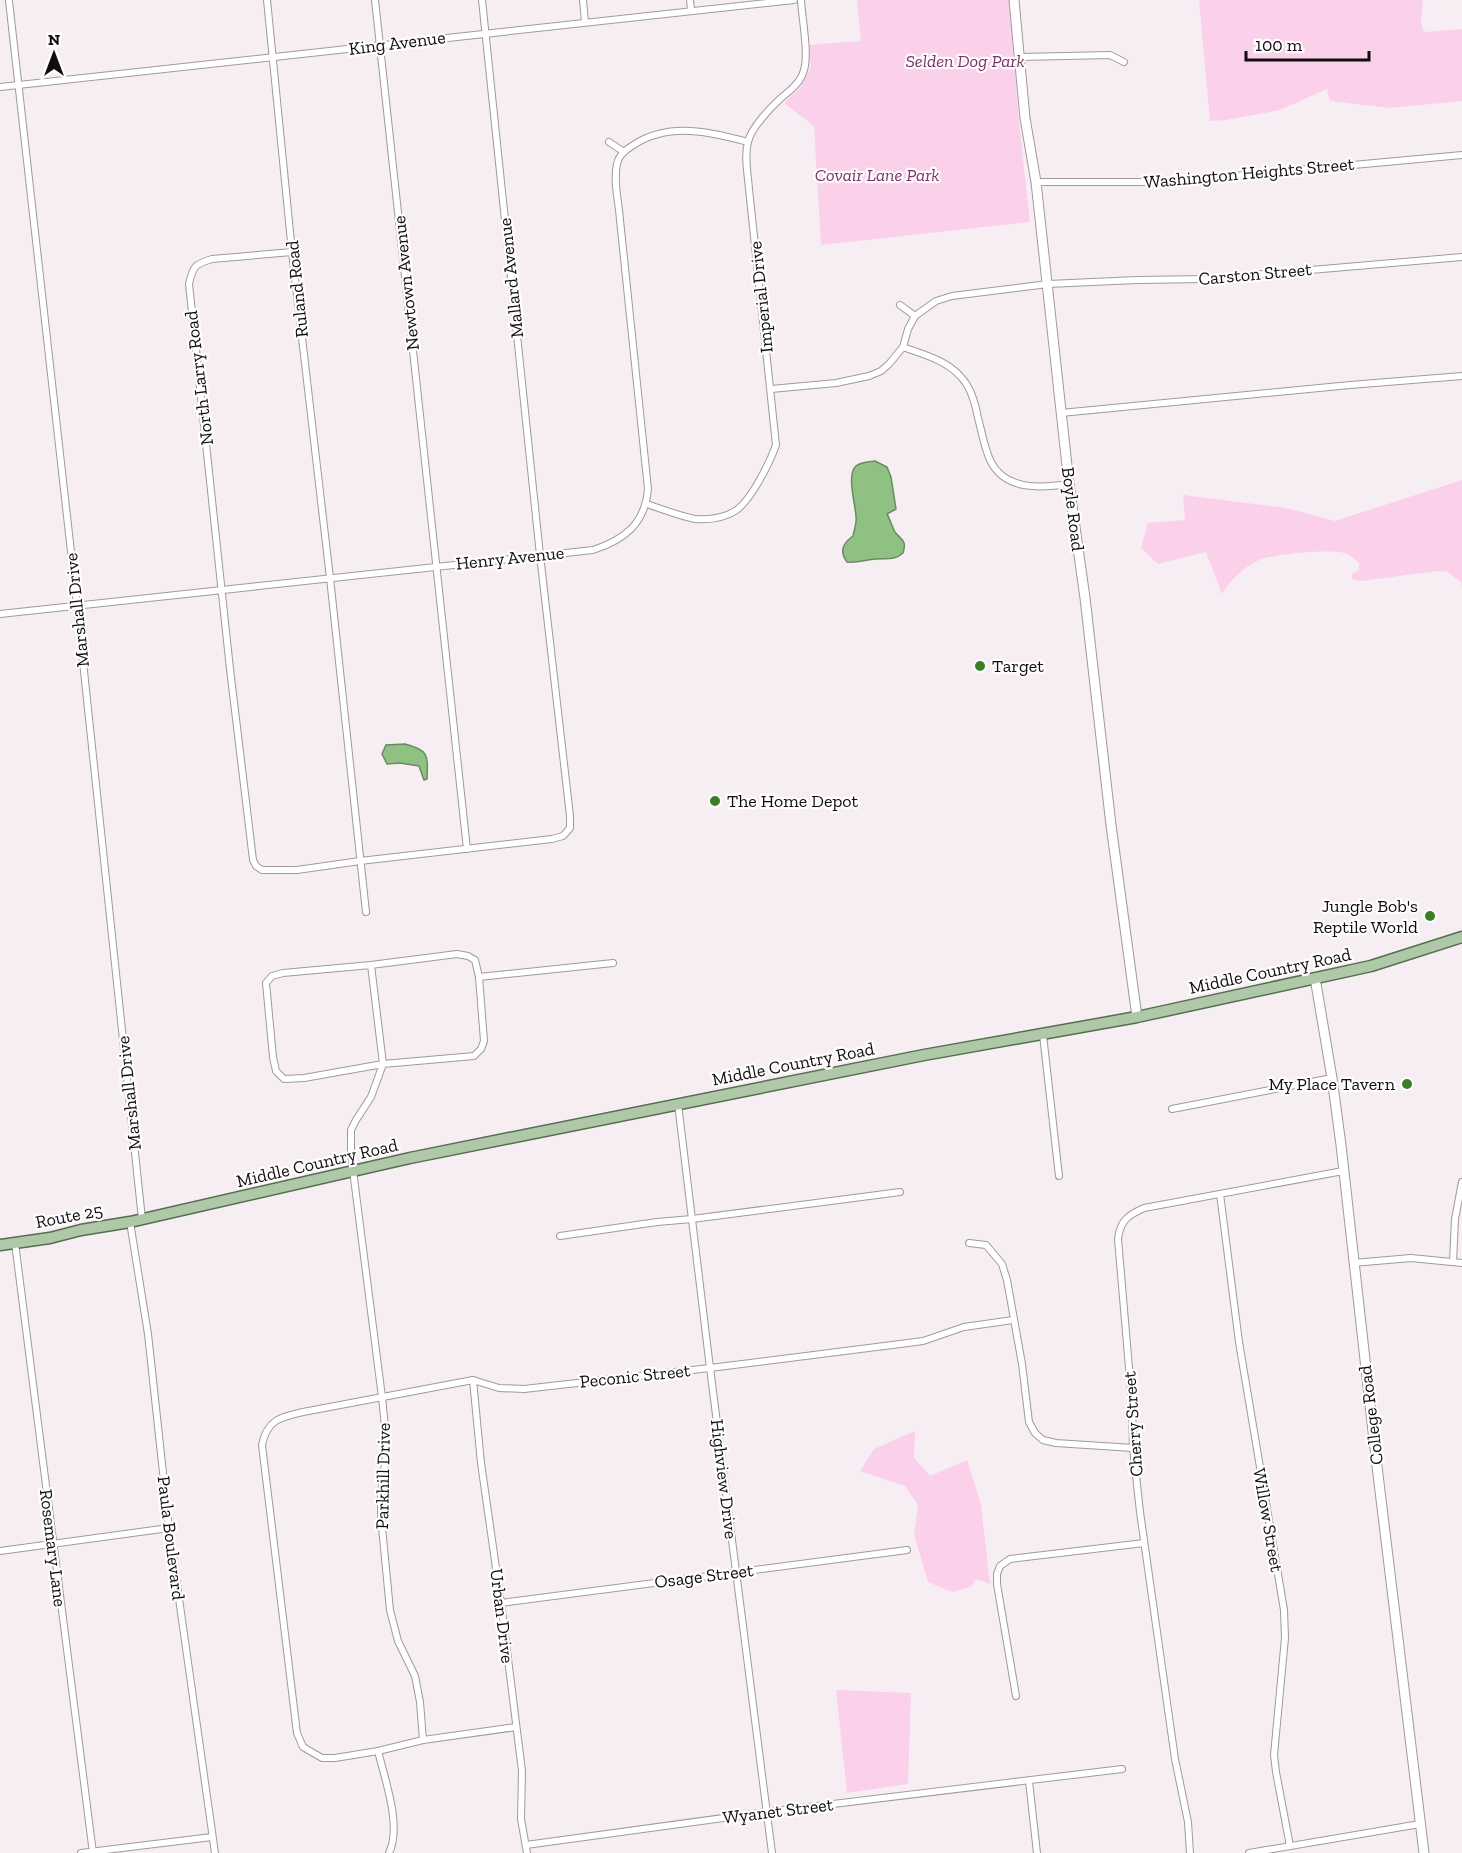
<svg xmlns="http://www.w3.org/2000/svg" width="1462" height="1853" font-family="'Zilla Slab',serif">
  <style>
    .green { fill: #fad0ea }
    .water { fill: #8fc182; stroke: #698b60; stroke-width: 1.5 }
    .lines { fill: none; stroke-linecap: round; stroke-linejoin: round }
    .street-casing { stroke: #a1999e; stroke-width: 8 }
    .secondary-casing { stroke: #a1999e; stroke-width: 11 }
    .primary-casing { stroke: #546f4d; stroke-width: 13 }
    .street { stroke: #fff; stroke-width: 6 }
    .secondary { stroke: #fff; stroke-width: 9 }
    .primary { stroke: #aec8a8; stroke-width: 10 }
    .poi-dot { fill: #398025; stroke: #fffdfe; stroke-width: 2 }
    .labels { text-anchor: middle; stroke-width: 4.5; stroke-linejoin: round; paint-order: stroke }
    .street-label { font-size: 18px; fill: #100d0f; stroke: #fffdfe }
    .park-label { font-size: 18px; font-style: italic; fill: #81306a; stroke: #fffdfe }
    .poi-label { font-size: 18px; fill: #100d0f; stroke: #fffdfe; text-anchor: start }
  </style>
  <rect width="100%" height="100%" fill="#f7eef3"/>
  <g class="green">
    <polygon points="857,0 1009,0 1019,123 1030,222 821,245 814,126 784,103 800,88 811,67 808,45 861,41"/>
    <polygon points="1199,0 1423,0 1421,23 1424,32 1462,29 1462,101 1390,108 1330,101 1327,89 1280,110 1226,120 1210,121"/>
    <path d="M1462 480V587L1461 582 1448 572 1438 571 1361 581 1352 579V574L1359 570V563C1355 560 1351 556 1348 554 1333 548 1274 554 1259 560 1243 567 1231 580 1222 594L1206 552 1158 564 1141 548 1148 523 1185 520 1183 495 1286 508 1335 521Z"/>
    <polygon points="915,1431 914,1458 930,1476 967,1460 981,1504 990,1584 976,1579 971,1587 952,1592 928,1582 914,1535 918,1505 905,1486 860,1471 874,1449"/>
    <polygon points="836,1690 911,1693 908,1784 847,1793"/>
  </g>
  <g class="water">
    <path d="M875 461 887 467 891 477 896 509 887 514C890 519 892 527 895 532 902 541 907 540 903 553 894 561 887 558 876 559 865 560 858 563 847 562 839 551 843 543 853 536 854 530 857 523 856 517 856 506 846 474 856 466 861 462 869 462 875 461Z"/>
    <path d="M405 744C429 750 428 755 427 779L424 780 419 766 400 763 387 764 382 754 386 745Z"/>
  </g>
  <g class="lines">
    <defs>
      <g id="street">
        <polyline points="267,0 292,252 330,578 366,912"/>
        <polyline points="375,0 467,849"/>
        <polyline points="583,0 585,22"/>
        <polyline points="690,0 691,10"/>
        <polyline points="9,1 77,605 142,1219"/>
        <polyline points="1020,57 1110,55 1124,62"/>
        <polyline points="0,87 794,0"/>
        <polyline points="609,142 624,152"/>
        <polyline points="1036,182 1168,182 1462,155"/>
        <path d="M292 252 212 259C195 264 193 266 189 284L230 669 253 860 256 866 262 870H297L360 861 552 839 563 836 570 828V816L540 555 482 0"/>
        <polyline points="900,305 915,316"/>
        <path d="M903 347C922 354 946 360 960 376 971 387 975 403 978 418 982 432 984 448 991 462 1006 491 1042 488 1069 484"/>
        <polyline points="771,389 836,383 869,376 881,371 889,364 903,347 908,329 915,316 936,301 952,296 1048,284 1137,280 1206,279 1462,257"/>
        <polyline points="1061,413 1350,385 1462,376"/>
        <path d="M647 504C662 509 679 516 695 519 709 520 724 518 735 511 751 501 770 462 776 445L749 189C748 175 744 157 748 142 751 128 771 107 781 98 791 90 801 82 804 70 809 53 802 19 801 0"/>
        <path d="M0 614 593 550C624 540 645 524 648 489L620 220C619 203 613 182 617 164 619 154 627 149 635 144 670 122 711 132 748 142"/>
        <polyline points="371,965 283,973 272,976 266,983 273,1057 276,1071 284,1079 304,1078 383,1064 474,1056 481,1049 484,1041 479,977 475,960 468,956 457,954 371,965 383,1064 371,1097 356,1120 351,1130 351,1155 382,1397 387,1447 381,1495 381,1517 390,1610 398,1641 415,1676 420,1702 423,1740"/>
        <polyline points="479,977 613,963"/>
        <polyline points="1043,1035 1059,1176"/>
        <polyline points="678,1104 710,1368 772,1853"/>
        <polyline points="1172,1109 1332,1078"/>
        <polyline points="1220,1194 1239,1342 1284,1610 1285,1638 1274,1755 1276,1772 1290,1846"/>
        <polyline points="130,1222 148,1334 169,1528 215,1853"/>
        <polyline points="560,1236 657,1222 692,1219 900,1192"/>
        <polyline points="15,1243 93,1853"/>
        <polyline points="969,1243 986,1245 1002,1264 1007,1280 1022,1364 1029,1422 1035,1433 1043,1440 1056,1443 1133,1448"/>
        <polyline points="1453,1262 1455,1219 1462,1182"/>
        <polyline points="1353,1263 1411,1258 1462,1263"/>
        <polyline points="473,1380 481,1463 501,1603 522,1771 521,1819 527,1853"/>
        <polyline points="0,1551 169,1528"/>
        <polyline points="501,1603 907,1550"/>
        <polyline points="1016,1696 997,1584 997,1574 1000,1566 1010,1559 1144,1543"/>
        <path d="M516 1727 423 1740 378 1751 335 1758H322L303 1747 297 1733 262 1445C267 1420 280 1417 303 1412L473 1380 499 1388 524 1389 710 1368 900 1344 923 1341 964 1327 1013 1320"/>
        <path d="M378 1751C385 1780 402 1826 389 1853"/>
        <polyline points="1029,1781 1037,1853"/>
        <polyline points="526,1845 767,1812 1122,1769"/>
        <polyline points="81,1853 212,1837"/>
        <path d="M1190 1853 1188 1822 1175 1759 1140 1512 1133 1448 1132 1403 1118 1239C1120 1221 1128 1215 1144 1208L1343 1171"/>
        <polyline points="1249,1853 1420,1824"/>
      </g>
      <g id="secondary">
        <polyline points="1014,0 1025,118 1036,182 1069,484 1085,598 1111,825 1137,1017"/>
        <polyline points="1315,978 1332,1078 1341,1145 1376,1458 1424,1853"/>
      </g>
      <polyline id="primary" points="0,1245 50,1238 81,1230 130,1222 410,1158 924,1055 1137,1017 1371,966 1462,937"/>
    </defs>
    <use href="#street" class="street-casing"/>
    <use href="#secondary" class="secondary-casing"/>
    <use href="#primary" class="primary-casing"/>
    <use href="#street" class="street"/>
    <use href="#secondary" class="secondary"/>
    <use href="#primary" class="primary"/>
  </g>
  <g class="poi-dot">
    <circle cx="980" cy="666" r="6"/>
    <circle cx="715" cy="801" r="6"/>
    <circle cx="1430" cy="916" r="6"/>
    <circle cx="1407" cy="1084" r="6"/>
  </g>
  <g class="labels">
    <g class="street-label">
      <text transform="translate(397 43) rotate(-7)" y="6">King Avenue</text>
      <text transform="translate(1249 173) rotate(-5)" y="6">Washington Heights Street</text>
      <text transform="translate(1255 274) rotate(-5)" y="6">Carston Street</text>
      <text transform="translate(511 278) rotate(-96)" y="6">Mallard Avenue</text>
      <text transform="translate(406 283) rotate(-96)" y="6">Newtown Avenue</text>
      <text transform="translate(297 289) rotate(-96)" y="6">Ruland Road</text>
      <text transform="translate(761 297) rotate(-96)" y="6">Imperial Drive</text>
      <text transform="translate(199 378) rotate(-97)" y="6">North Larry Road</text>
      <text transform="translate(1073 509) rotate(83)" y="6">Boyle Road</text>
      <text transform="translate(510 558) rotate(-6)" y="6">Henry Avenue</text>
      <text transform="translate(77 610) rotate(-96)" y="6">Marshall Drive</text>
      <text transform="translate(1270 971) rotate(-12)" y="6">Middle Country Road</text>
      <text transform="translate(793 1064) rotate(-11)" y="6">Middle Country Road</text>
      <text transform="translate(129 1093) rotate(-96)" y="6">Marshall Drive</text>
      <text transform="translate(317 1163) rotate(-13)" y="6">Middle Country Road</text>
      <text transform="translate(69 1216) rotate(-11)" y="6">Route 25</text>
      <text transform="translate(635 1376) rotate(-6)" y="6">Peconic Street</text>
      <text transform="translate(1371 1415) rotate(-97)" y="6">College Road</text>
      <text transform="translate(1133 1424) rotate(-94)" y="6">Cherry Street</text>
      <text transform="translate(383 1476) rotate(-89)" y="6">Parkhill Drive</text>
      <text transform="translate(724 1479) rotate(83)" y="6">Highview Drive</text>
      <text transform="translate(1268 1520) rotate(80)" y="6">Willow Street</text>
      <text transform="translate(171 1538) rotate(83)" y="6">Paula Boulevard</text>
      <text transform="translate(53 1548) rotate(83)" y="6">Rosemary Lane</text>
      <text transform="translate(704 1576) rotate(-7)" y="6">Osage Street</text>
      <text transform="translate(502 1616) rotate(83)" y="6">Urban Drive</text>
      <text transform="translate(778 1811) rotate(-7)" y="6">Wyanet Street</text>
    </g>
    <g class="park-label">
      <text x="965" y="67">Selden Dog Park</text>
      <text x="877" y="181">Covair Lane Park</text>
    </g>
    <g class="poi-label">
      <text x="992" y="672">Target</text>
      <text x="727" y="807">The Home Depot</text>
      <text x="1418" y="912" text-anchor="end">Jungle Bob's<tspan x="1418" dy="21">Reptile World</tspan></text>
      <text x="1395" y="1090" text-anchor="end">My Place Tavern</text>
    </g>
  </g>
  <g transform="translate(54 54)" stroke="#fffdfe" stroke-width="4.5" paint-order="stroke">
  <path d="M0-4.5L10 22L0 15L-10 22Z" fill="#100d0f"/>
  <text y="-9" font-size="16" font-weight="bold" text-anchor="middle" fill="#100d0f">N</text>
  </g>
  <path d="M1246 51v9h123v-9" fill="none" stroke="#100d0f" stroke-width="3"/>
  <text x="1255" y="51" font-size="18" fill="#100d0f" stroke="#fffdfe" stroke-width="4.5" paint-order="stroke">100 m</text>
</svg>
